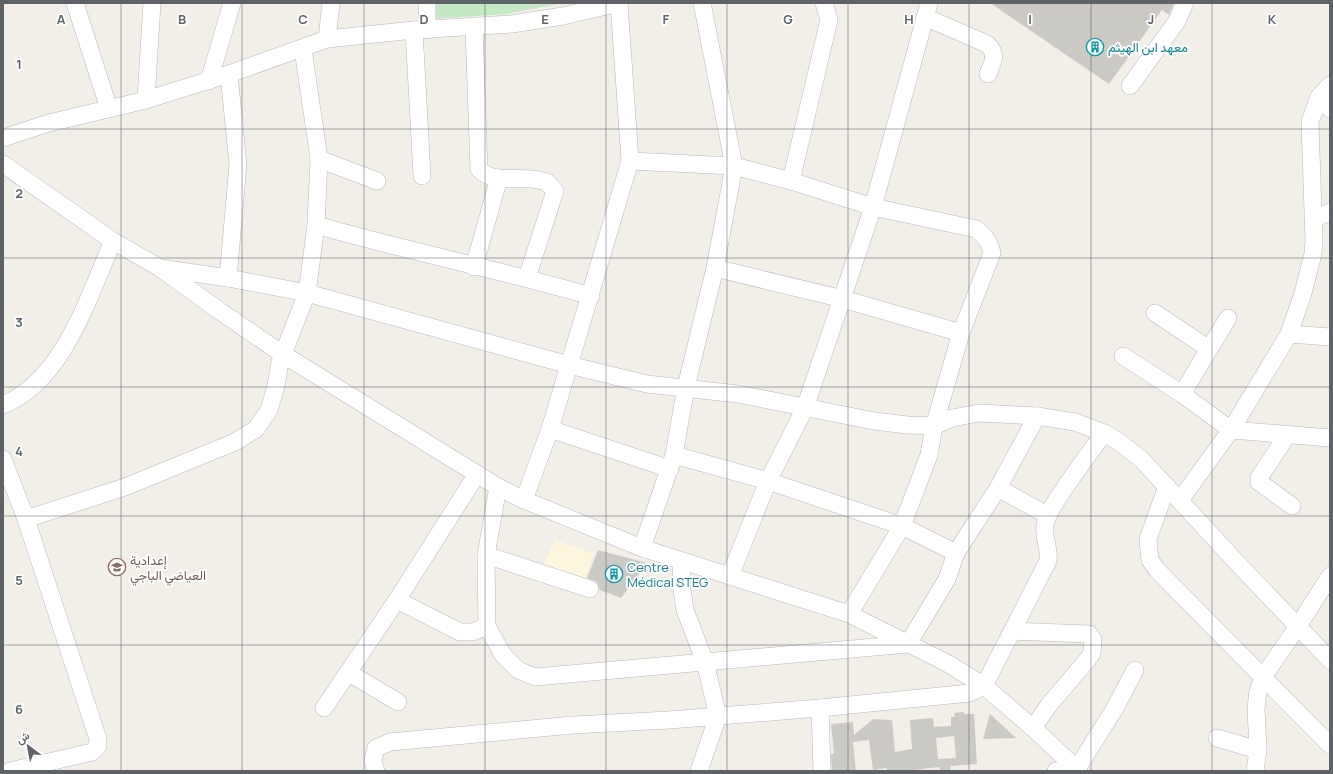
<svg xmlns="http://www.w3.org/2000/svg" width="1333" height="774" font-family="Manrope,Vazirmatn,sans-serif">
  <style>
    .commercial { fill: #fef7e0 }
    .green { fill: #c5e8c5 }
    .building { fill: #cccac5; fill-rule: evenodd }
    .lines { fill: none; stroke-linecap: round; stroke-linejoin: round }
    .minor-casing { stroke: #b5b8bc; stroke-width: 18 }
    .minor { stroke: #fff; stroke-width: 17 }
    .grid { fill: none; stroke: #5f6368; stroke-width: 1; stroke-opacity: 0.55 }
    .labels { text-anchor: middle; stroke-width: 3.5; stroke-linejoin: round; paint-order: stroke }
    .culture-label { font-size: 13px; fill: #0d838f; stroke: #fff; text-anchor: start }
    .education-label { font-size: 13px; fill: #785e54; stroke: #fff; text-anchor: start }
    .grid-label { font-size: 13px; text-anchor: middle; font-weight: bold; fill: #5f6368; stroke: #fff; stroke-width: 3.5; stroke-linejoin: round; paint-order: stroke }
  </style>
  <rect width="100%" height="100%" fill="#f1efe8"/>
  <polygon class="commercial" points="555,540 594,554 578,593 537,579"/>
  <polygon class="green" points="433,3 564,3 506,14 433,19"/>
  <g class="building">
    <polygon points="990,3 1174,3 1169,15 1162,10 1109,84"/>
    <polygon points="598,550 647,563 621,598 600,590 597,582 587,578"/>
    <path d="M964 712V714H974L977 764 950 766 951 771H941L939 767 905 771H887V768L873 770 869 740 853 742 856 771H832L831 754H834L831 724 853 722 854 735 873 719 892 720 895 752 912 749 910 720 933 718 934 727 951 726V717H955L954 713ZM954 736 956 758 938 759 936 738Z"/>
    <polygon points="990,714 1016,738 983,739"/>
  </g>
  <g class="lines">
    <defs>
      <g id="minor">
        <polyline points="75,3 109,109"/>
        <path d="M925 17 987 44C998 54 993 62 988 74"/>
        <path d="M474 28 479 169C491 183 515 177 531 179 537 179 542 181 547 182L555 191 527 278"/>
        <polyline points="414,30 422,176"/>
        <polyline points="427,30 427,3"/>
        <polyline points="327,39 331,3"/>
        <polyline points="209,81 232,3"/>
        <polyline points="1130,86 1177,21 1185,3"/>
        <polyline points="1319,97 1330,109"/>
        <polyline points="146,100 152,3"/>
        <polyline points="3,138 49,123 146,100 229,74 327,39 414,30 512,24 563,16 619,3"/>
        <polyline points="319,159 377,181"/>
        <path d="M630 161 734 166 791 181 873 207 976 229C985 236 989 241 992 253L961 333 934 426 929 455 902 526 849 614"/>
        <polyline points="3,164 113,241 160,268 221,312 284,355 498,487 524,500 642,548 849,614 947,663 984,686 1033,728 1079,771"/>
        <polyline points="791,181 829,20 824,3"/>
        <polyline points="1313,219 1330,212"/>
        <path d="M316 225C407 251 500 270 591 296"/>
        <polyline points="474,267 499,178"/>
        <polyline points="160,268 228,278 307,293 569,365 647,384 738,394 874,421 907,425 934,426 952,418 979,413 1037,416 1075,422 1104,433 1118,441 1142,460 1241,567 1330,660"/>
        <polyline points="715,268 843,299 961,333"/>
        <polyline points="228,278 238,165 229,74"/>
        <polyline points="1155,313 1209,349"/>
        <polyline points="1289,334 1330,337"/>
        <polyline points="1123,356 1182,394 1231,430 1330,438"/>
        <polyline points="1182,394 1228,318"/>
        <path d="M3 405C64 380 88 297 113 241"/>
        <polyline points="550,429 670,469"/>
        <polyline points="1288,434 1259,478 1259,482 1292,506"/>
        <polyline points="674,455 768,481 902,526 956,553"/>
        <polyline points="3,459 26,519 98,739 98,746 92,752 10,771"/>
        <polyline points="1167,486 1148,539 1150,560 1157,570 1330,745"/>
        <polyline points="998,488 1047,515"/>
        <polyline points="524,500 550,429 630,161 619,3"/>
        <polyline points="1180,500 1231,430 1289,334 1303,293 1313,254 1314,240 1310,122 1319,97 1330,85"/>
        <polyline points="26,519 125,487 235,442 256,429 269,410 276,386 280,362 307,293 316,225 319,159 303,49"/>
        <polyline points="642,548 674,455 686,387 715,268 734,166 702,3"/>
        <polyline points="486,555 590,589"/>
        <polyline points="681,562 682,589 685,610 705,662 718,716 699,771"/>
        <polyline points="730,576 768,481 805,408 873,207 929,3"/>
        <polyline points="397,600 460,632 473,632 487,626 503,655 518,670 535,677 908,644 947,579 956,553 998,488 1037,416"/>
        <polyline points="487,626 486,555 498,487"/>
        <polyline points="1012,631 1089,634 1093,640 1092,653 1088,659 1049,705 1033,728"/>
        <polyline points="349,673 398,702"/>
        <polyline points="324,708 397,600 477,474"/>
        <polyline points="820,708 822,771"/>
        <polyline points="1217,738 1258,750"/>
        <path d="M376 771 373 760 376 748 390 742 573 725 669 720 820 708 970 693 984 686 1048 561C1050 548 1043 538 1045 525 1047 507 1091 452 1104 433"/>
        <polyline points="1056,771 1077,769 1115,708 1135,670"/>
        <polyline points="1255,771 1258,750 1256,709 1258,691 1263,677 1298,626 1330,576"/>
      </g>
    </defs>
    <use href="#minor" class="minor-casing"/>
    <use href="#minor" class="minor"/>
  </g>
  <path class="grid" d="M121 3V771M242 3V771M364 3V771M485 3V771M606 3V771M727 3V771M848 3V771M969 3V771M1091 3V771M1212 3V771M3 129H1330M3 258H1330M3 387H1330M3 516H1330M3 645H1330"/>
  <defs>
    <symbol id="building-ring" viewBox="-11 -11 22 22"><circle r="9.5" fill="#fff" stroke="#0f9aa8" stroke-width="1.5"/><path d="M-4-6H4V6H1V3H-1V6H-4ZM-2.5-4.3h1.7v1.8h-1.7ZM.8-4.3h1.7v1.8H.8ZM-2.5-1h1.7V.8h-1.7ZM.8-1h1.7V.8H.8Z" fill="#0f9aa8"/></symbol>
    <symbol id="school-ring" viewBox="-11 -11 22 22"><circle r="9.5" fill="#fff" stroke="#8d6e63" stroke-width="1.5"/><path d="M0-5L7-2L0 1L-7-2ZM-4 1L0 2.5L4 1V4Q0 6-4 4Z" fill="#8d6e63"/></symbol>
  </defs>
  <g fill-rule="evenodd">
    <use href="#building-ring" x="1085" y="37" width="20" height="20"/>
    <use href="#school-ring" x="107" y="557" width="20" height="20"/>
    <use href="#building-ring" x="604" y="564" width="20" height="20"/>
  </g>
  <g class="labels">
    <g class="culture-label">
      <text x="1108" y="52">معهد ابن الهيثم</text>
      <text x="627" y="572">Centre<tspan x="627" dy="15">Médical STEG</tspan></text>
    </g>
    <g class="education-label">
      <text x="130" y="565">إعدادية<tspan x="130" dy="15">العياضي الباجي</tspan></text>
    </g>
  </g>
  <g class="grid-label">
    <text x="61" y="24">A</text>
    <text x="182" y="24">B</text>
    <text x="303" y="24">C</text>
    <text x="424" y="24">D</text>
    <text x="545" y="24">E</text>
    <text x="666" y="24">F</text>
    <text x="788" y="24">G</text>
    <text x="909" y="24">H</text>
    <text x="1030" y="24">I</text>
    <text x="1151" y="24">J</text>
    <text x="1272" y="24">K</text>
    <text x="19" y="69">1</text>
    <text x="19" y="198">2</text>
    <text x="19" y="327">3</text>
    <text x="19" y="456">4</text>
    <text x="19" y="585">5</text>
    <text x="19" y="714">6</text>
  </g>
  <rect width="1333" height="774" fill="none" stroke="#5f6368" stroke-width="8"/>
  <g transform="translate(28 746) rotate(328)" stroke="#ffffff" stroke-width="3" paint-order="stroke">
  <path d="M0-3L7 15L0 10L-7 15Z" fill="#5f6368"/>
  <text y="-6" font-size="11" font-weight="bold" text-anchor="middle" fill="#5f6368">ش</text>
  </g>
</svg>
